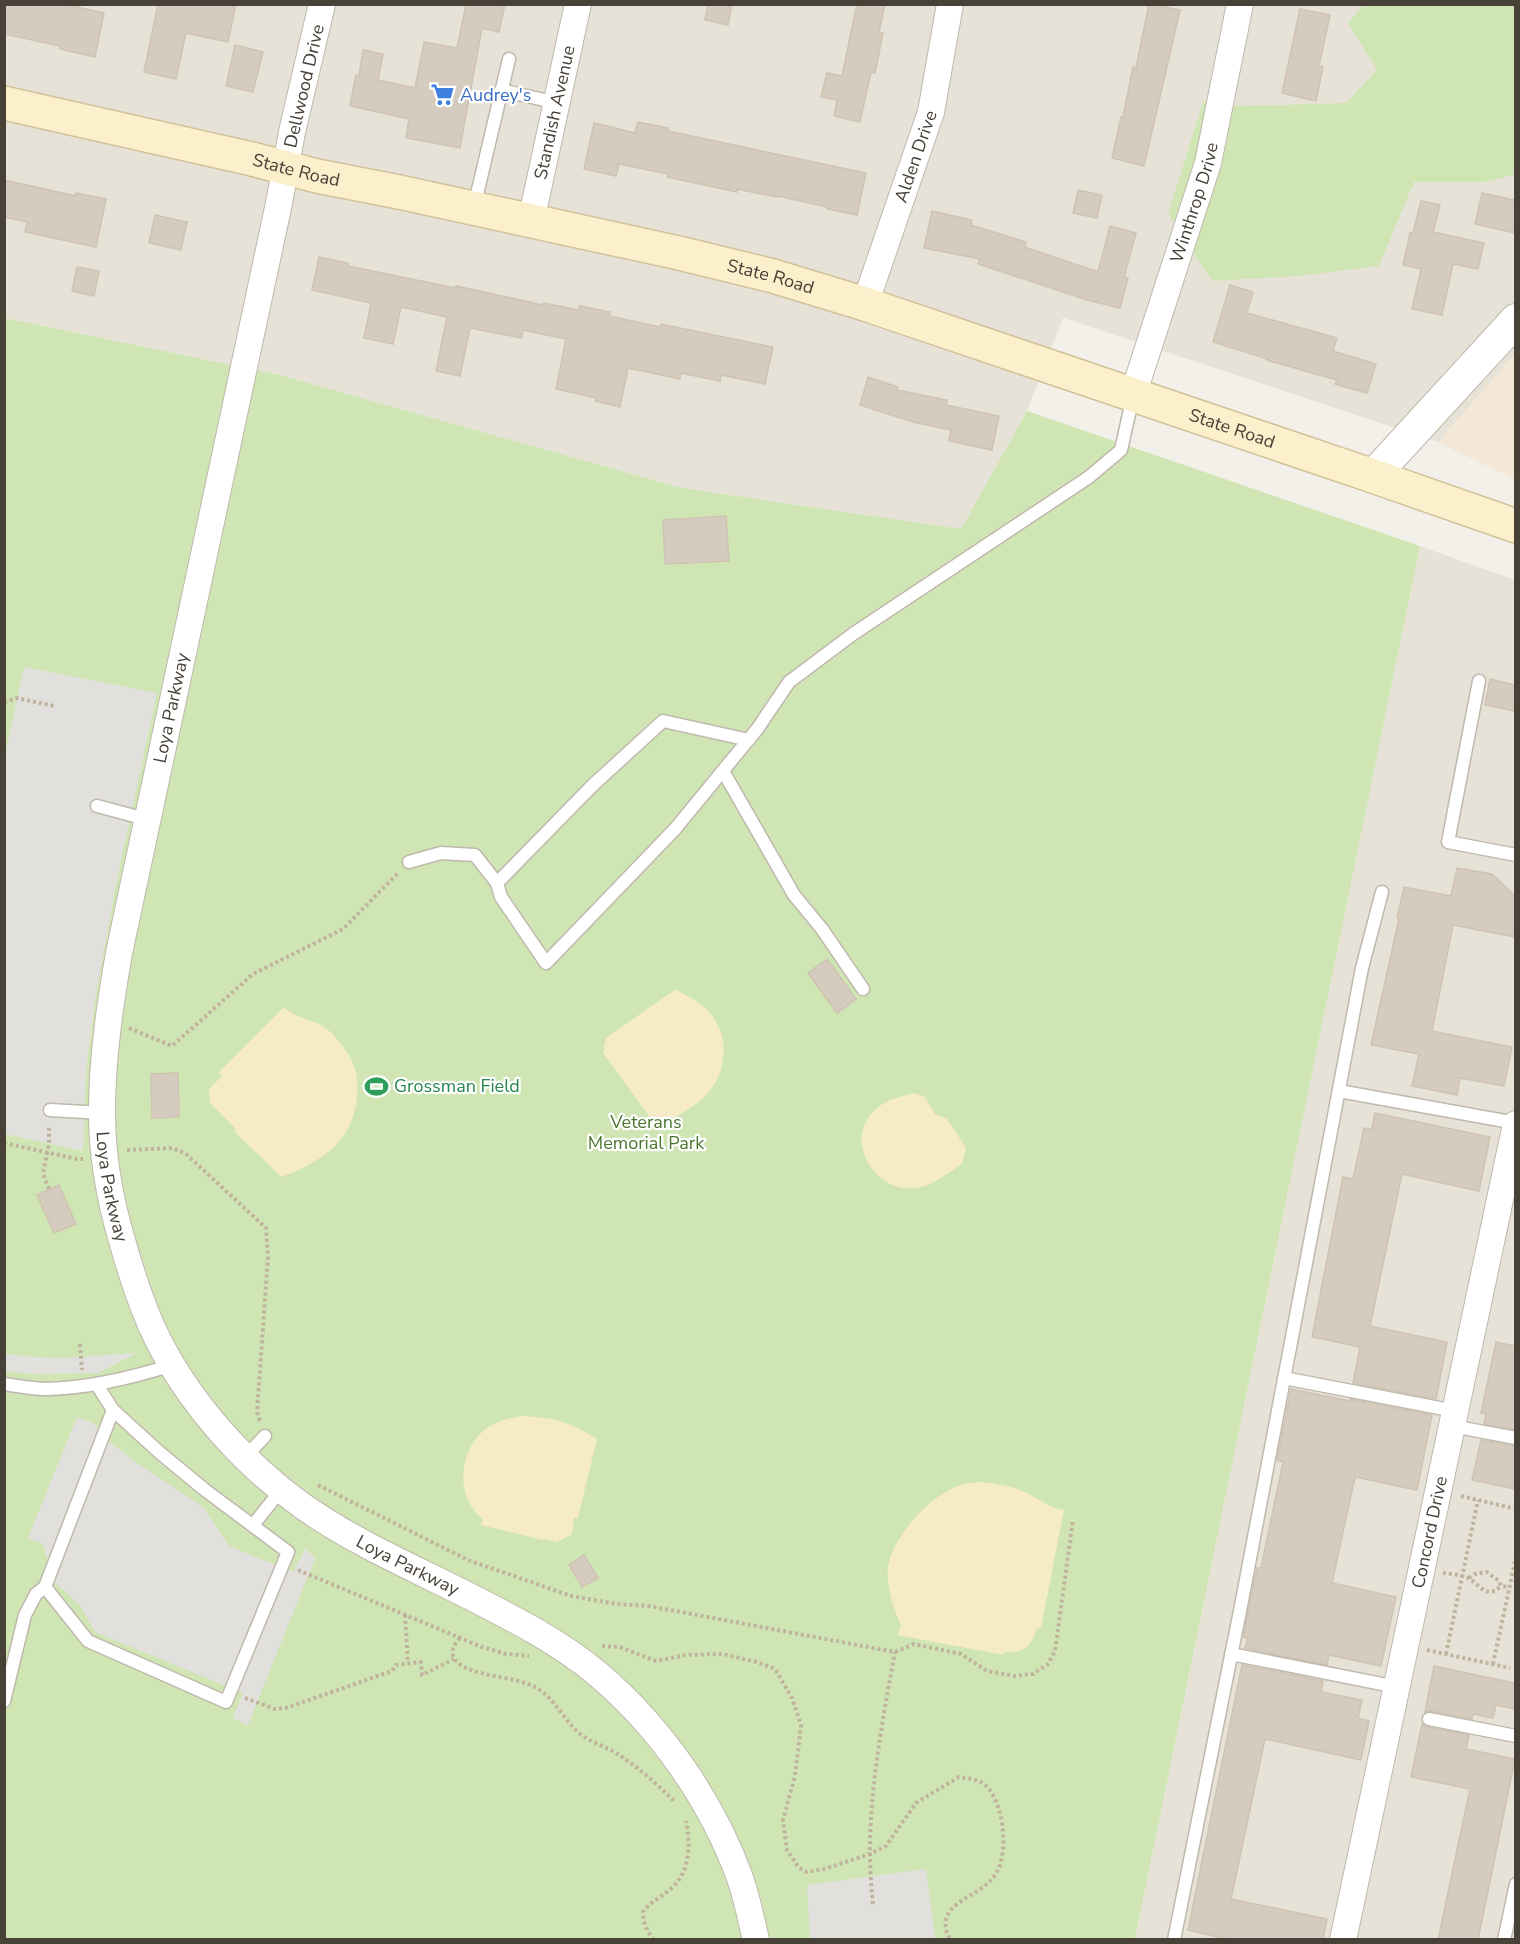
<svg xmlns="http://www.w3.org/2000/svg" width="1520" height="1944" font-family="'Nunito Sans',sans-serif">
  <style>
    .residential { fill: #e7e2d7 }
    .commercial { fill: #f4e7d5 }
    .green { fill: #d0e5b4 }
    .sand { fill: #f5ebc7 }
    .parking { fill: #e2e0dd }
    .building { fill: #d5ccbf; stroke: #cfc3b2; stroke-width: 1.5 }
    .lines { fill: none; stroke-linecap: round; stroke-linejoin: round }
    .service-casing { stroke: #bfb8ac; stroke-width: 15 }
    .minor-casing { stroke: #bfb8ac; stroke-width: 28 }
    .tertiary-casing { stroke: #bfb8ac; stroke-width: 34 }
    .secondary-casing { stroke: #d1c29b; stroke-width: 36 }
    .path { stroke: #c0b39e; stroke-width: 4; stroke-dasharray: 3 3; stroke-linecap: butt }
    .service { stroke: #fff; stroke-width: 12 }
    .minor { stroke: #fff; stroke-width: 26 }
    .tertiary { stroke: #fff; stroke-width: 32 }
    .secondary { stroke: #fcefcb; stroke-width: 33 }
    .labels { text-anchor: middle; stroke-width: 4.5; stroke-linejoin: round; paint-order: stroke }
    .street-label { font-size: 18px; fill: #474138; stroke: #fff }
    .shop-label { font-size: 18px; fill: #366cbe; stroke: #fff; text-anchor: start }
    .leisure-label { font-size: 18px; fill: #27864d; stroke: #fff; text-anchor: start }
    .park-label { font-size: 18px; fill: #4a762e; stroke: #fff }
  </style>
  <rect width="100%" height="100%" fill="#f3f0e9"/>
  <g class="residential">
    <polygon points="5,5 1515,5 1515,354 1438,442 1063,318 1027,411 961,529 682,488 280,375 5,318"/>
    <polygon points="1420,546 1515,580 1515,1939 1135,1940"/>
  </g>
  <polygon class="commercial" points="1515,354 1515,480 1438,442"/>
  <g class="green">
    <polygon points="1363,5 1515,5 1515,174 1487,182 1414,182 1379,266 1298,276 1212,281 1168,214 1203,102 1243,106 1346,103 1377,70 1348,23"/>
    <polygon points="5,318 280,375 682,488 961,529 1027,411 1420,546 1135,1939 5,1939"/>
  </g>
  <g class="sand">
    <path d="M676 989C684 995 696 999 703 1006 731 1030 730 1072 704 1097 691 1110 673 1118 657 1127L603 1053 606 1038Z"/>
    <path d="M284 1007C296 1019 315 1019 328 1030 339 1040 353 1057 356 1072 361 1095 354 1128 336 1145 321 1160 301 1170 281 1177L235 1132 236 1129 210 1103 209 1089 222 1076 219 1072Z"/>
    <path d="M913 1093 924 1096 935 1114 947 1119 966 1148 962 1164C950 1171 935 1184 921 1187 873 1199 835 1130 886 1102 894 1098 904 1096 913 1093Z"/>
    <path d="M522 1416C556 1418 567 1421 597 1439L578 1518H574L572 1534 557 1542 544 1539 543 1540 481 1525 483 1520C479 1515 474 1511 471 1506 455 1480 465 1441 490 1426 500 1420 510 1418 522 1416Z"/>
    <path d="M982 1482C995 1484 1008 1485 1020 1490 1036 1496 1048 1508 1064 1510L1041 1628H1037C1032 1646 1024 1654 1004 1652V1655L897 1635 901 1625C893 1608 886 1586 888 1567 892 1538 928 1498 955 1487 963 1483 973 1483 982 1482Z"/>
  </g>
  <g class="parking">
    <polygon points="24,667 157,693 117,880 96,993 86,1071 83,1151 5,1134 4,761"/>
    <polygon points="137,1353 98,1373 32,1374 5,1371 5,1354 34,1357 63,1358"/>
    <polygon points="77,1417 93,1423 112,1444 137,1463 202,1506 229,1546 293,1572 305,1549 315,1558 248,1725 233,1718 243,1693 95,1632 80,1605 54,1582 43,1544 28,1538"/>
    <polygon points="926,1869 935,1939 810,1939 807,1885"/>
  </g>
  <g class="building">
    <polygon points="4,4 63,4 104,13 95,57 60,49 60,46 4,34"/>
    <polygon points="158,4 236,4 228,42 186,33 176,79 144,72"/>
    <polygon points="466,4 505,4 499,32 482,28 460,148 406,138 409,119 350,106 356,75 359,76 363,50 383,54 378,80 415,88 424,42 457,48"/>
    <polygon points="708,4 732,4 728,25 705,20"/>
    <polygon points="857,4 885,4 879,32 883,33 875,73 871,72 860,122 834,116 837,100 821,97 827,73 842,76"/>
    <polygon points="1149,4 1180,10 1144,166 1112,158 1121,117 1123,117 1133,67 1136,68"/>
    <polygon points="1300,9 1330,15 1319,66 1323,67 1316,101 1282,93"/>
    <polygon points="235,45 263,52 253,92 226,86"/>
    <polygon points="638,122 668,128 668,131 866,173 857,215 827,209 827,207 778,196 777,197 737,189 737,192 667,177 668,174 619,164 616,176 584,169 594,123 635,133"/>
    <polygon points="4,180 76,196 76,193 106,199 96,247 25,232 27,222 4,217"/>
    <polygon points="1078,190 1102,195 1097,218 1073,213"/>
    <polygon points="1482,193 1515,200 1515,233 1475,224"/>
    <polygon points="1421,201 1440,205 1433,232 1484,243 1478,269 1453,264 1442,315 1412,309 1421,269 1403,265 1410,233 1413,233"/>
    <polygon points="932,211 972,220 971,225 1026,242 1025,247 1098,272 1110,226 1136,233 1124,277 1128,278 1120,308 1087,300 978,264 980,259 924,248"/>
    <polygon points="155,215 187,222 181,250 149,243"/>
    <polygon points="319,257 348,263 348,266 416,280 456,288 456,286 543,305 544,303 579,310 580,306 610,312 609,316 660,327 661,324 773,347 765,384 721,375 720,381 681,373 680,379 628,368 620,407 595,401 596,398 556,389 566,339 523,330 522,338 470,328 460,376 436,371 447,317 401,307 393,344 364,338 371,303 312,290"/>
    <polygon points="77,267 99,271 94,296 72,291"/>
    <polygon points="1230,285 1253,292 1247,313 1337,338 1333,351 1376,364 1367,393 1335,384 1337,380 1267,360 1268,359 1213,342"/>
    <polygon points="868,377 898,387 897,390 947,400 946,405 999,416 992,450 949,441 951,430 913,422 860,405"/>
    <polygon points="726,516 729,561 665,564 663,520"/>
    <polygon points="1490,679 1515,685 1515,711 1485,705"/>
    <polygon points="1457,868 1492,874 1515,896 1515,937 1453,925 1432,1031 1512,1047 1504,1086 1460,1078 1457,1095 1412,1086 1419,1054 1371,1045 1399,919 1397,918 1404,887 1451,896"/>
    <polygon points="827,959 856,999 837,1013 808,973"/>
    <polygon points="178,1073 179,1117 152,1118 151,1074"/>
    <polygon points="1375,1113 1490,1137 1479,1191 1402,1174 1370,1326 1447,1342 1436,1399 1353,1383 1360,1347 1312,1337 1343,1177 1353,1179 1364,1128 1372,1129"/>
    <polygon points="59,1185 76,1224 54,1233 37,1195"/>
    <polygon points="1496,1342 1515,1346 1515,1430 1484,1424 1486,1414 1481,1413"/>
    <polygon points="1291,1389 1350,1401 1350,1399 1432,1415 1417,1490 1355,1477 1332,1583 1396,1597 1381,1666 1329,1655 1327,1665 1245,1648 1248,1638 1243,1637 1257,1568 1261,1568 1283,1462 1277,1460"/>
    <polygon points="1481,1440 1515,1446 1515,1489 1472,1480"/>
    <polygon points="584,1555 598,1578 582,1587 569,1565"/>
    <polygon points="1242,1665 1323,1681 1321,1692 1362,1700 1358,1718 1369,1721 1361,1760 1265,1739 1231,1899 1327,1919 1323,1940 1230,1940 1188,1930"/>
    <polygon points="1434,1666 1515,1683 1515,1709 1496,1705 1493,1718 1473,1714 1472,1719 1431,1711 1425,1712"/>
    <polygon points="1422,1724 1427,1727 1469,1735 1466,1749 1515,1759 1478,1940 1438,1940 1470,1789 1411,1777"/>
  </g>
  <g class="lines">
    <defs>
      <g id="service">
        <polyline points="501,90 557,103"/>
        <polyline points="474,207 509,59"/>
        <polyline points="1479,681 1448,842 1516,855"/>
        <polyline points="749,740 663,721 593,785 497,883 501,897 546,963 675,829 758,728 789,682 853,634 1089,477 1121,450 1133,396"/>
        <polyline points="723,771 794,895 822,929 863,989"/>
        <polyline points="97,806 146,819"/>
        <polyline points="409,862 441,853 475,855 497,883"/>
        <polyline points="1339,1091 1516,1123"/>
        <polyline points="50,1110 102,1113"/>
        <polyline points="1284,1378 1455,1411"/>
        <path d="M4 1384C18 1386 33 1389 47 1389 90 1388 131 1378 172 1365"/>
        <polyline points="97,1385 113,1410 159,1452 205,1490 288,1552 226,1702 88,1641 45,1587 113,1410"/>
        <polyline points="1452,1426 1516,1438"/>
        <polyline points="245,1457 265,1436"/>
        <polyline points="253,1525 281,1490"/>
        <polyline points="1231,1654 1397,1687"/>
        <polyline points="4,1701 25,1615 36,1594 45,1587"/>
        <polyline points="1429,1719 1516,1736"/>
        <polyline points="1174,1940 1240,1611 1362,968 1382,892"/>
        <polyline points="1504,1940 1516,1884"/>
      </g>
      <g id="minor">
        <path id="s1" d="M322 4 292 132 279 203 119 953C110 1005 102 1058 102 1112 102 1157 110 1201 123 1244 132 1276 143 1310 158 1340 191 1405 245 1465 304 1507 357 1544 416 1569 473 1598 516 1620 561 1643 599 1675 661 1728 712 1801 740 1878 747 1898 751 1919 756 1940"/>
        <path id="s2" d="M531 221 578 4"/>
        <path id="s3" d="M865 304 931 112 950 4"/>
        <path id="s4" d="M1133 395 1208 163 1240 4"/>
        <path id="s5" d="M1343 1940 1516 1124"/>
      </g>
      <polyline id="tertiary" points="1373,476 1516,320"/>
      <g id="secondary">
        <path id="s6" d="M4 103 252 159 317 176 399 192 679 253 773 276 865 304 1373 476 1516 526"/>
      </g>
    </defs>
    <use href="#service" class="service-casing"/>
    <use href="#minor" class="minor-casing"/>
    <use href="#tertiary" class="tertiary-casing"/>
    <use href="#secondary" class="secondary-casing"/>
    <g class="path">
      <polyline points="4,702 17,698 54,706"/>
      <polyline points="129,1028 172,1046 253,974 343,929 398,873"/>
      <polyline points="4,1143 77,1159 83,1159"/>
      <polyline points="127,1150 173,1148 186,1154 266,1228 268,1257 257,1412 260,1422"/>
      <polyline points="49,1189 43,1174 49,1144 49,1126"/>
      <polyline points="80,1344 82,1370"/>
      <polyline points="318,1485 468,1560 571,1596 617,1604 649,1606 895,1652 914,1644 961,1654 987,1671 1014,1676 1033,1674 1048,1664 1055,1651 1073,1520"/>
      <polyline points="1461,1496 1516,1509"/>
      <polyline points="298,1570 482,1647 506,1654 529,1656"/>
      <path d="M1443 1573C1451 1574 1461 1575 1468 1578 1479 1583 1486 1601 1501 1586"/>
      <polyline points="1469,1578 1475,1574 1487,1572 1499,1581 1501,1586 1509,1587"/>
      <polyline points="405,1615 408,1663"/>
      <path d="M460 1638C453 1645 449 1654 457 1662 473 1677 514 1676 535 1687 554 1697 563 1719 579 1733 591 1743 606 1746 619 1755 639 1768 658 1785 675 1802"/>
      <path d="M602 1646 620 1647 656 1661 686 1655 723 1654 757 1662 775 1669 792 1698 801 1725 795 1776 783 1820 787 1850 799 1868 807 1872 824 1869 870 1854 886 1846 916 1803 959 1777C966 1778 974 1779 981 1782 1004 1796 1009 1850 997 1872 986 1892 958 1897 948 1914 944 1921 945 1933 951 1940"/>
      <polyline points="1427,1650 1510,1668"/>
      <polyline points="1446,1654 1478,1500"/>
      <polyline points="1493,1664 1516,1557"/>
      <polyline points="245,1698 275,1709 286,1708 392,1671 396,1665 421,1662 422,1675 454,1659"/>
      <path d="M873 1904C863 1821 880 1734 895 1652"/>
      <path d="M654 1940C647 1931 643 1923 643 1912 649 1903 660 1898 668 1891 690 1875 691 1846 686 1821"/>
    </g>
    <use href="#service" class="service"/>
    <use href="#minor" class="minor"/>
    <use href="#tertiary" class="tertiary"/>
    <use href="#secondary" class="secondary"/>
  </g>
  <defs>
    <symbol id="supermarket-bare" viewBox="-9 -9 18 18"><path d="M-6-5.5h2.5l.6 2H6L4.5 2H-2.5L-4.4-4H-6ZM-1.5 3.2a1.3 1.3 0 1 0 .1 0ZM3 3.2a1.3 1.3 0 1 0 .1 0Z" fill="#3f7fe0" stroke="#fff" stroke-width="2.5" paint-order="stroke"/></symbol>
    <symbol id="stadium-bare" viewBox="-9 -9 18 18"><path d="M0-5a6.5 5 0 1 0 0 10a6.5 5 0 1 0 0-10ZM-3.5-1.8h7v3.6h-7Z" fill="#2e9e5b" stroke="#fff" stroke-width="2.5" paint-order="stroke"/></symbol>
  </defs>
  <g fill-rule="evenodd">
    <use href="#supermarket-bare" x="426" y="78" width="33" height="33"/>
    <use href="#stadium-bare" x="360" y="1070" width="33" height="33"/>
  </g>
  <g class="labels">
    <g class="street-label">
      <text transform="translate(304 86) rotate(-77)" y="6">Dellwood Drive</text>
      <text dy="6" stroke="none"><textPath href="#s2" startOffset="111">Standish Avenue</textPath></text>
      <text dy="6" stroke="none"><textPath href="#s3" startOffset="156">Alden Drive</textPath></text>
      <text dy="6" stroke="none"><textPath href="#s6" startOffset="300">State Road</textPath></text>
      <text dy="6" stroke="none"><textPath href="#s4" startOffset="202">Winthrop Drive</textPath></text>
      <text dy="6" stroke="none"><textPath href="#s6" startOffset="786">State Road</textPath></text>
      <text dy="6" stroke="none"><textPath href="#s6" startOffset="1272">State Road</textPath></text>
      <text transform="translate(171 708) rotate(-78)" y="6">Loya Parkway</text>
      <text dy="6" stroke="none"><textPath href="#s1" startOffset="1206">Loya Parkway</textPath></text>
      <text dy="6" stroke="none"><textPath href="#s5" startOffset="417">Concord Drive</textPath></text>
      <text dy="6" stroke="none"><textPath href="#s1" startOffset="1710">Loya Parkway</textPath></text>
    </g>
    <g class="shop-label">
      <text x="460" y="101">Audrey's</text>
    </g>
    <g class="leisure-label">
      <text x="394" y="1092">Grossman Field</text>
    </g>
    <g class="park-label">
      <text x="646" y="1128">Veterans<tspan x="646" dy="21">Memorial Park</tspan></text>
    </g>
  </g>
  <rect width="1520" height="1944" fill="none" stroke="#474138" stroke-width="12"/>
</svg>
